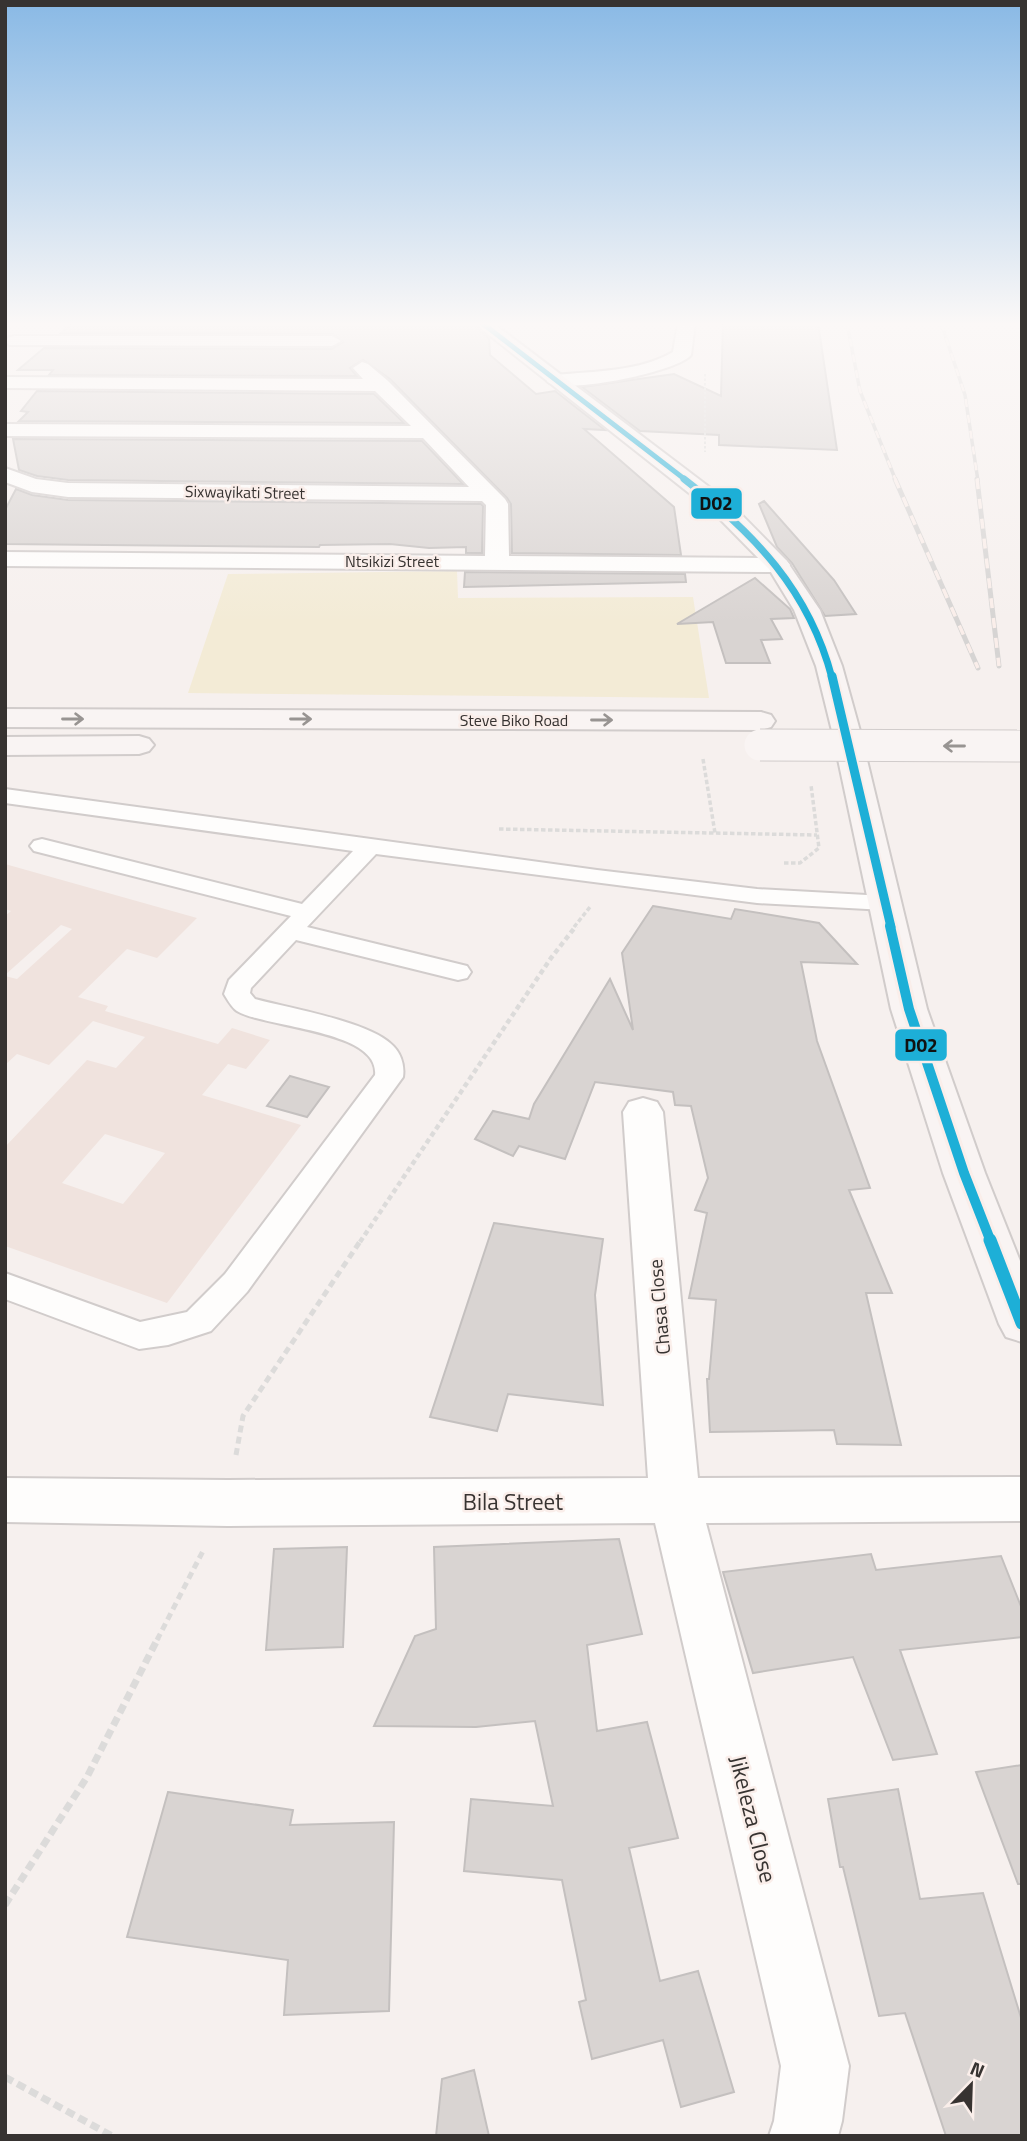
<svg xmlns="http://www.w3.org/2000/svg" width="1027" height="2141" font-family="'Titillium Web',sans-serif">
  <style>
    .built { fill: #f0e3de; fill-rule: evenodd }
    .sand { fill: #f3ebd6 }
    .building { fill: #d9d4d2; stroke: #c4c0bf; stroke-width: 2 }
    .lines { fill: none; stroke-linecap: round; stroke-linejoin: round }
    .lane-casing { stroke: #d1cccb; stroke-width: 4 }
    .street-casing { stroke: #d1cccb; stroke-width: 4 }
    .secondary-casing { stroke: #d1cccb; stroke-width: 4 }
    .path-far4 { stroke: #dcdbda; stroke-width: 2; stroke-dasharray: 2.5 2; stroke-linecap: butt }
    .path-far3 { stroke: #dcdbda; stroke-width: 3.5; stroke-dasharray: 4.5 2.5; stroke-linecap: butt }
    .path-far2 { stroke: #dcdbda; stroke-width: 4.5; stroke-dasharray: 5 3.5; stroke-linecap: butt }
    .path-far1 { stroke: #dcdbda; stroke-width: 5; stroke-dasharray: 7 4.5; stroke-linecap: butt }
    .path { stroke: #dcdbda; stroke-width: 7; stroke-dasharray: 9 5; stroke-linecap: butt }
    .lane { fill: #fefdfc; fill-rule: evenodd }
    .street { fill: #fefdfc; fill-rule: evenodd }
    .secondary { fill: #f9f4f3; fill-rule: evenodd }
    .rail-far1-casing { stroke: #d6d4d3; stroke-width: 3.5 }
    .rail-casing { stroke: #d6d4d3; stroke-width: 5 }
    .rail-far1 { stroke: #faeeea; stroke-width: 2.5; stroke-dasharray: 8; stroke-linecap: butt }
    .rail { stroke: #faeeea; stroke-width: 3.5; stroke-dasharray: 10; stroke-linecap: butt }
    .secondary-bridge-casing { stroke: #d1cccb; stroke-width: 33; stroke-linecap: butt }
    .secondary-bridge { stroke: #f9f4f3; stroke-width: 31 }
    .bus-1-far4-casing { stroke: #faeeea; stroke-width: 8 }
    .bus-1-far3-casing { stroke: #faeeea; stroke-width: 10 }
    .bus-1-far2-casing { stroke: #faeeea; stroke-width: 13 }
    .bus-1-far1-casing { stroke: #faeeea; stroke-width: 16 }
    .bus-1-casing { stroke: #faeeea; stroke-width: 18 }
    .bus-1-far4 { stroke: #1dafd7; stroke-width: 5 }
    .bus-1-far3 { stroke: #1dafd7; stroke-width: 7 }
    .bus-1-far2 { stroke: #1dafd7; stroke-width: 9 }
    .bus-1-far1 { stroke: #1dafd7; stroke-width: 10 }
    .bus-1 { stroke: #1dafd7; stroke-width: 13 }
    .oneway { stroke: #989492 }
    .labels { text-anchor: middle; stroke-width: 5; stroke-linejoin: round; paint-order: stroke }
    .far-street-label { font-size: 16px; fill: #373331; stroke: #faeeea }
    .street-label { font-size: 19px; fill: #373331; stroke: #faeeea }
    .near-street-label { font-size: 23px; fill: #373331; stroke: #faeeea }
    .line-badge { stroke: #faeeea; stroke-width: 2.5 }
    .pale-badge-label { font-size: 19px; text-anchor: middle; font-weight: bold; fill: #111 }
  </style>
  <rect width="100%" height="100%" fill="#f6f0ee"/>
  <path class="built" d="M5 864 197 918 157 958 127 949 78 997 108 1006 105 1011 218 1044 232 1028 270 1040 246 1069 228 1064 202 1095 301 1125 167 1303 5 1246V1147L87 1060 116 1068 145 1037 93 1021 49 1065 17 1054 5 1065V976L17 979 72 929 61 925 5 975V916L11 911 5 909ZM105 1134 165 1153 123 1204 62 1183Z"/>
  <polygon class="sand" points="457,571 458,598 693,597 709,698 188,693 228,574"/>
  <g class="building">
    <polygon points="72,323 471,323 489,338 490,355 536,394 555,391 605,430 584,429 674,507 681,555 512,553 511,504 507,498 390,379 363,360 350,368 357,376 49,375 53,370 18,370 44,348 332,349 343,342 333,334 61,333"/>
    <polygon points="723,323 818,323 837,450 719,445 719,435 640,431 582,387 674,374 721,396"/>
    <polygon points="37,391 374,394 404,423 19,421 28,412 21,411"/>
    <polygon points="13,439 422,441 463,484 68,480 37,476 19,470"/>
    <polygon points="16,489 32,495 68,500 481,504 483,506 482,553 466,553 466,547 429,548 390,544 320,545 319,547 5,544 5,510"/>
    <polygon points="764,501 834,580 856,614 825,616 792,563 777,547 759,504"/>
    <polygon points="465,572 685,574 686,582 464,587"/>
    <polygon points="755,578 790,609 794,618 771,619 782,639 761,640 770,663 726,663 713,622 677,624"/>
    <polygon points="653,906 731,919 735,909 819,923 857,964 801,962 817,1041 870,1188 849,1190 892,1293 866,1293 901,1445 837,1444 834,1430 710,1432 707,1379 709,1379 716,1300 689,1298 707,1213 695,1210 708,1178 691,1106 675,1105 673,1092 595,1082 565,1159 519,1146 513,1156 475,1139 493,1111 529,1119 534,1104 610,979 633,1030 622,953"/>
    <polygon points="290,1076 329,1087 307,1117 267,1106"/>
    <polygon points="494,1223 603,1239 595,1295 603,1405 508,1394 497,1431 430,1417"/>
    <polygon points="619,1539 642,1634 587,1645 597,1731 647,1722 678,1838 629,1848 660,1981 698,1971 734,2092 681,2107 663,2040 592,2059 579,2002 586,2000 562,1880 464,1871 471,1799 553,1806 535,1721 476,1727 374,1726 415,1636 436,1629 434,1547"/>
    <polygon points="347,1547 343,1647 266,1650 274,1549"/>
    <polygon points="871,1554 876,1570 1001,1556 1022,1609 1022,1637 900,1650 937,1754 893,1760 853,1657 753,1673 723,1572"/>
    <polygon points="1022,1765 1022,1884 1018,1884 976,1772"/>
    <polygon points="898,1789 920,1899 983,1893 1022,2021 1022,2136 946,2136 905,2013 879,2016 843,1867 840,1867 828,1799"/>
    <polygon points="168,1792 293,1810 290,1825 394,1822 389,2011 284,2015 288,1960 127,1937"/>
    <polygon points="474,2070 489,2136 436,2136 442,2079"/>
  </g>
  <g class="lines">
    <defs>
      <path id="lane" d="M5 789 597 870 757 889 885 896 894 898 897 903 894 908 885 910 757 903 376 854 307 927 467 966 471 972 467 978 458 980 296 940 251 988 250 993 255 999C289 1008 365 1021 390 1043 400 1051 405 1064 403 1077L247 1292 211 1331 168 1345 139 1349 5 1299V1273L140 1322 187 1312 225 1274 375 1075C380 1030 265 1028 237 1011 232 1008 227 999 224 994L229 980 291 916 34 851 30 846 34 841 42 839 302 904 353 851 5 803Z"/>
      <g id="street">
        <path d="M678 323H695L691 355C678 372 559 396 547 381L556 375C594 371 639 372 673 352Z"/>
        <polygon points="15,336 332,336 341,341 332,346 9,345 6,341 9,337"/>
        <polygon points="362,362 368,364 388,381 505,499 508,504 509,556 778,558 786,560 790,565 786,570 778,572 5,566 5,552 485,556 486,505 482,501 68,497 32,492 5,482 5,468 36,479 68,483 469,487 423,438 5,436 5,424 411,426 375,391 5,388 7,377 363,379 353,368"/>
        <polygon points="643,1098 657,1102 663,1112 698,1478 1022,1477 1022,1521 706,1523 849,2066 842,2121 838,2136 769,2136 774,2121 781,2066 655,1523 228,1526 5,1522 5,1478 228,1480 648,1478 623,1112 629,1102"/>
      </g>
      <g id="secondary">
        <polygon points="474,323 493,323 729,502 786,560 820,610 842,666 860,731 927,1009 985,1173 1022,1266 1022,1342 1006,1337 999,1324 943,1173 891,1009 832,731 816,666 794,610 769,569 713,512"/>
        <polygon points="5,709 761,712 771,715 775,721 771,727 761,730 5,727"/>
        <polygon points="139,736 149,739 154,745 149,751 139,754 5,755 5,737"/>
      </g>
    </defs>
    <use href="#lane" class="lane-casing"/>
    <use href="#street" class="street-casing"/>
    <use href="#secondary" class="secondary-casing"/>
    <g class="path-far4">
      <polyline points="868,323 882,328"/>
      <polyline points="993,323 996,325"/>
      <polyline points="905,328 919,323"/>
      <polyline points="705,374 705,452"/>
    </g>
    <g class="path-far3">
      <polyline points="703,759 715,833"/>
      <polyline points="499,829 817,835"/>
      <polyline points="784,863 800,863 819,848 811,785"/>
      <polyline points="574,927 590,907"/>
    </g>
    <polyline class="path-far2" points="360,1242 551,958 576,926"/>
    <g class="path-far1">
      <polyline points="236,1455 243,1416 361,1240"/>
      <polyline points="157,1640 204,1549"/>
    </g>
    <g class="path">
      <polyline points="5,1905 87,1777 158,1638"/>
      <polyline points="5,2077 112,2136"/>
    </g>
    <use href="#lane" class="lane"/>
    <use href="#street" class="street"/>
    <use href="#secondary" class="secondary"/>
    <defs>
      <g id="rail-far1">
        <polyline points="847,323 860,391 896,481"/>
        <polyline points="941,323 965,395 978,481"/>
      </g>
      <g id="rail">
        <polyline points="895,479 978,668"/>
        <polyline points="977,479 999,666"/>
      </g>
    </defs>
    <use href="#rail-far1" class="rail-far1-casing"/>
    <use href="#rail" class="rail-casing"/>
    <use href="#rail-far1" class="rail-far1"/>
    <use href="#rail" class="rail"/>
    <defs>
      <polyline id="secondary-bridge" points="760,745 1022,746"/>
    </defs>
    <use href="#secondary-bridge" class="secondary-bridge-casing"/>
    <use href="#secondary-bridge" class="secondary-bridge"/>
    <defs>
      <polyline id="bus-1-far4" points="482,323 687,481"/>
      <path id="bus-1-far3" d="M684 479C754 533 809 590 832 678"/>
      <polyline id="bus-1-far2" points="832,676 891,927"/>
      <polyline id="bus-1-far1" points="890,926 909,1009 964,1173 991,1242"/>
      <polyline id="bus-1" points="990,1240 1022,1323"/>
    </defs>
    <use href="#bus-1-far4" class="bus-1-far4-casing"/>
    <use href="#bus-1-far3" class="bus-1-far3-casing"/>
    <use href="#bus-1-far2" class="bus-1-far2-casing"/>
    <use href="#bus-1-far1" class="bus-1-far1-casing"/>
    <use href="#bus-1" class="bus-1-casing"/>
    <use href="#bus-1-far4" class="bus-1-far4"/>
    <use href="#bus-1-far3" class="bus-1-far3"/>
    <use href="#bus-1-far2" class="bus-1-far2"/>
    <use href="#bus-1-far1" class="bus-1-far1"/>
    <use href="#bus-1" class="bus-1"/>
  </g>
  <defs><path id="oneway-shaft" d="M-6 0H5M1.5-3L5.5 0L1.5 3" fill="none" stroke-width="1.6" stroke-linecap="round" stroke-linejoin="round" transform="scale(1.75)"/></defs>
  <g class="oneway">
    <use href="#oneway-shaft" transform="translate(73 719)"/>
    <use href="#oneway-shaft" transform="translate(301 719)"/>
    <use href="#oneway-shaft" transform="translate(602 720)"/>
    <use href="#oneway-shaft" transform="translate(954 746) rotate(-180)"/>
  </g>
  <linearGradient id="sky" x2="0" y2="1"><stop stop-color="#89b9e5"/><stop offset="0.52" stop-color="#fbf8f7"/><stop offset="1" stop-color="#fbf8f7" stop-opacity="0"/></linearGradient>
  <rect width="1027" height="623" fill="url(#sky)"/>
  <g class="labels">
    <g class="far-street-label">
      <text transform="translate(245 492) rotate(1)" y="6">Sixwayikati Street</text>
      <text x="392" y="567">Ntsikizi Street</text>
      <text x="514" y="726">Steve Biko Road</text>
    </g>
    <g class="street-label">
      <text transform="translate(659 1307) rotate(-95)" y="7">Chasa Close</text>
    </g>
    <g class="near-street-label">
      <text x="513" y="1510">Bila Street</text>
      <text transform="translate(753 1819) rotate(76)" y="8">Jikeleza Close</text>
    </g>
  </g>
  <g class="line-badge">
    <rect x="690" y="487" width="53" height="33" rx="7" fill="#1dafd7"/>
    <rect x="894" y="1028" width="54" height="34" rx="7" fill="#1dafd7"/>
  </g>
  <g class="pale-badge-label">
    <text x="716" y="510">D02</text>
    <text x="921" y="1052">D02</text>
  </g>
  <rect width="1027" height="2141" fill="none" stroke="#373331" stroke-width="14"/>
  <g transform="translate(971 2085) rotate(23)" stroke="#faeeea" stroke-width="5" paint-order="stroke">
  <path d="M0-5L12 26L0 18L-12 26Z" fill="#373331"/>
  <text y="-10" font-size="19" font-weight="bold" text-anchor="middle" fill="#373331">N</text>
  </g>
</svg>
